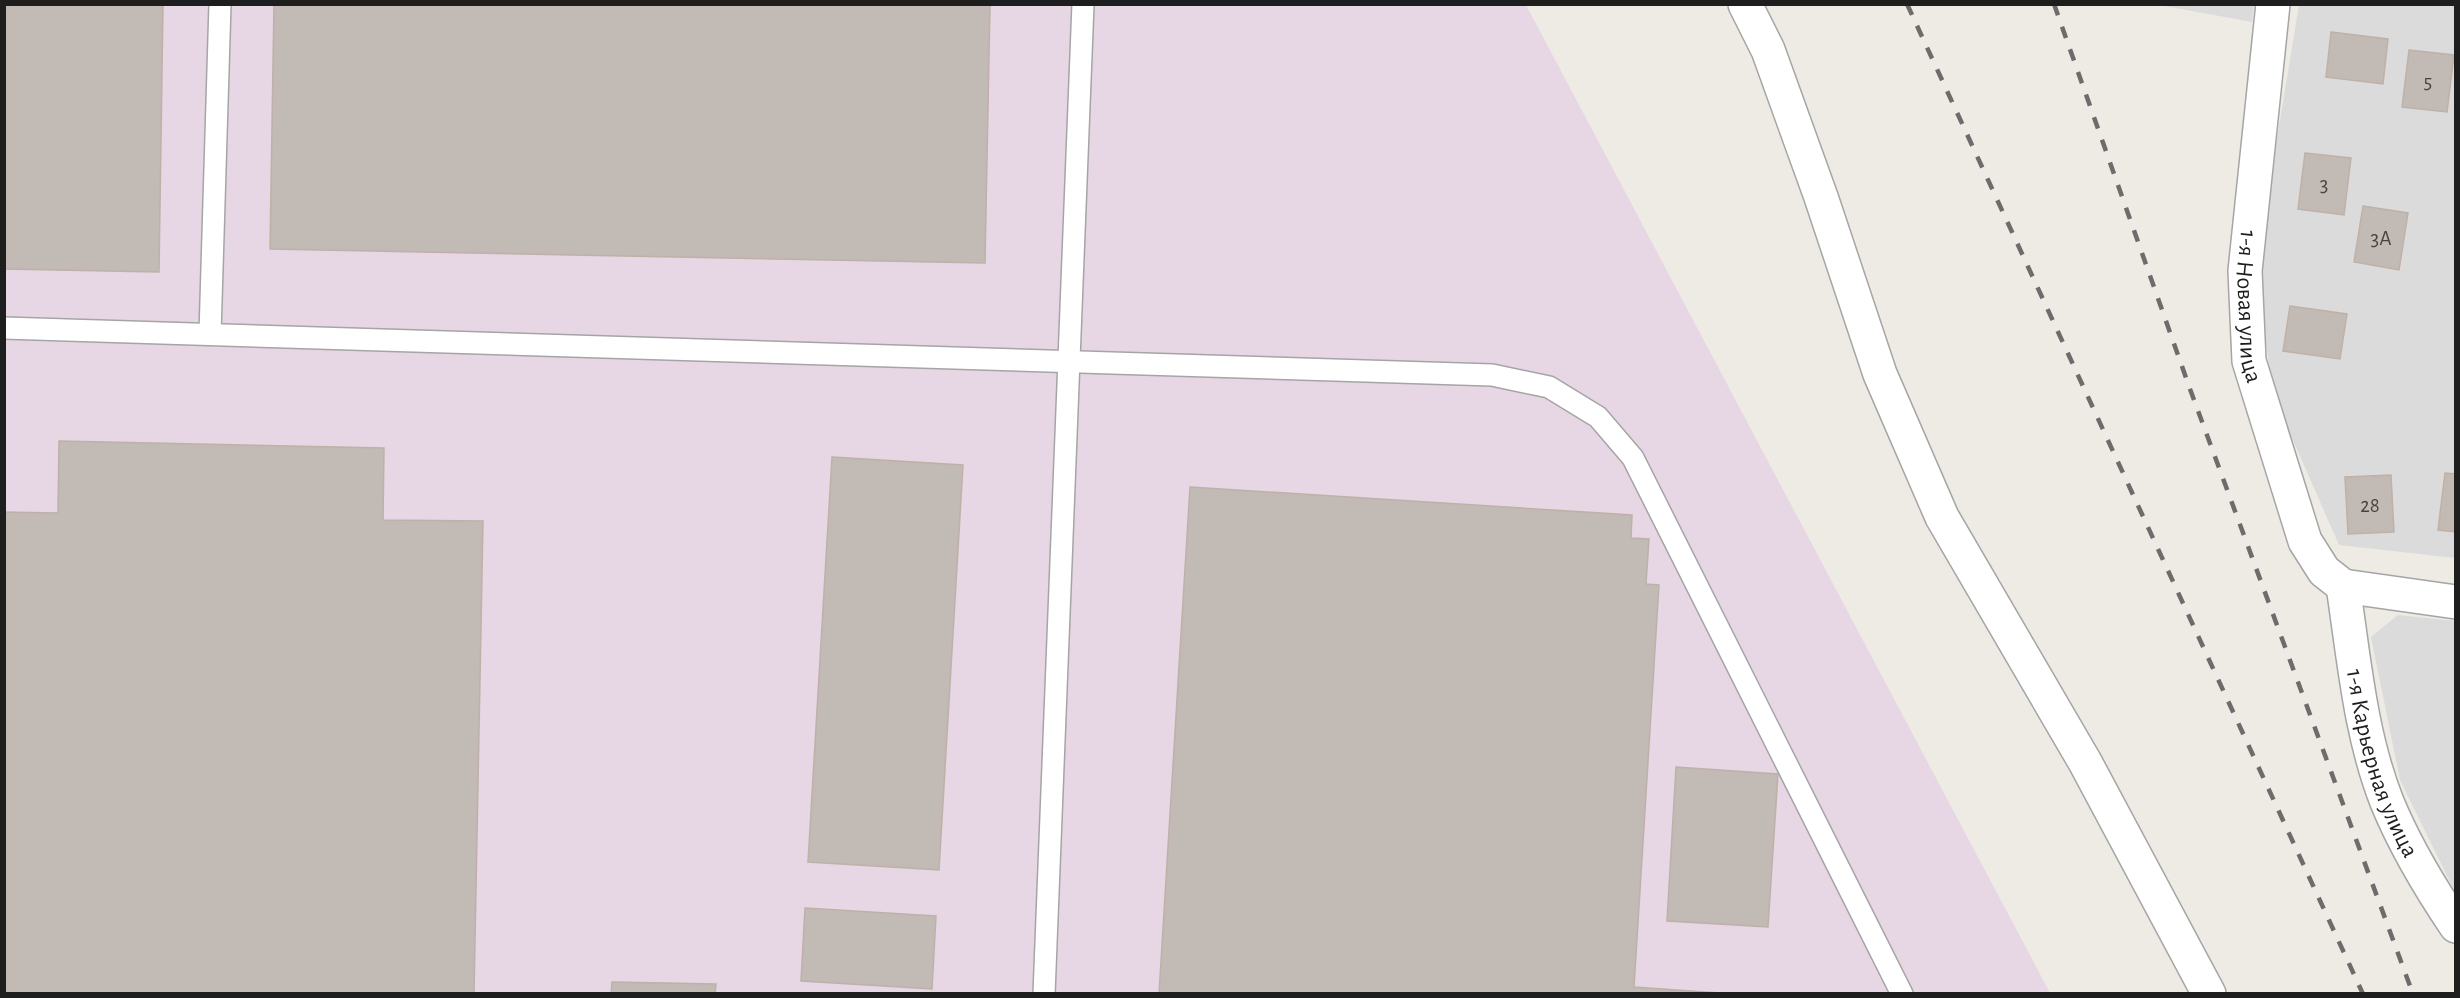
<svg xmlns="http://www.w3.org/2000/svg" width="2460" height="998" font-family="'Alegreya Sans',sans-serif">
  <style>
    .residential { fill: #dcdbdb }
    .industrial { fill: #e7d6e4 }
    .building { fill: #c2bab4; stroke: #bfb1a7; stroke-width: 1.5 }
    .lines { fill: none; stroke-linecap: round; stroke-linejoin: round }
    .lane-casing { stroke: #a5a5a5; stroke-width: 24 }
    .street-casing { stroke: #a5a5a5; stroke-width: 36 }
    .lane { stroke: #fff; stroke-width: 21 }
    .street { stroke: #fff; stroke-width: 33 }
    .rail { stroke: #6c6c6c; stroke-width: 4.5; stroke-dasharray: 12 12; stroke-linecap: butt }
    .labels { text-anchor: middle; stroke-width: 6; stroke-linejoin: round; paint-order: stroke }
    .number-label { font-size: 21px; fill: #474544 }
    .street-label { font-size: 24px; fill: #1e1e1e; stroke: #fff }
  </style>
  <rect width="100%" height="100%" fill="#eeebe4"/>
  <g class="residential">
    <polygon points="2159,5 2254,5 2252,22"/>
    <polygon points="2299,5 2455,5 2455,558 2339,545 2274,397 2255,272"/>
    <polygon points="2398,615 2455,621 2455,892 2400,780 2371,637"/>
  </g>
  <polygon class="industrial" points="5,4 1526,5 2050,993 5,994"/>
  <g class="building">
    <polygon points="4,4 163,4 159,272 4,269"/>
    <polygon points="274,4 990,4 985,263 270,249"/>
    <polygon points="2331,32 2388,39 2383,84 2326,77"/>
    <polygon points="2409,50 2454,55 2447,112 2402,107"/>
    <polygon points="2305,153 2351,158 2344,215 2298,209"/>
    <polygon points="2363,206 2408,213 2399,270 2354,262"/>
    <polygon points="2290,306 2347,314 2340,359 2283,351"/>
    <polygon points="59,441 384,448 383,520 483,521 474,994 4,994 4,512 58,513"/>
    <polygon points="832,457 963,465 939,870 808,862"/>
    <polygon points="2445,473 2456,474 2456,532 2438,530"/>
    <polygon points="2391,475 2394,532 2348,534 2345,477"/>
    <polygon points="1190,487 1632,515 1631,538 1649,539 1646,584 1659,585 1634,987 1734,994 1159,994"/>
    <polygon points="1676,767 1778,774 1768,927 1667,921"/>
    <polygon points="805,908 936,916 932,989 801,981"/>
    <polygon points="612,982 716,984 715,994 611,994"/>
  </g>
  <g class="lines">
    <defs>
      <g id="lane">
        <polyline points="4,328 1492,375 1549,387 1598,417 1633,458 1902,994"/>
        <polyline points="210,334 220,4"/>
        <polyline points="1044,994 1083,4"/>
      </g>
      <g id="street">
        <polyline points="1745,4 1768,50 1821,197 1880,374 1942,517 2085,762 2209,994"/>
        <path id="s1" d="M2273 4 2245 271 2249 361 2305 541 2324 571 2343 586"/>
        <path id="s2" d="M2343 586C2354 658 2360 734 2387 802 2405 846 2429 886 2456 926"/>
        <polyline points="2343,586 2456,602"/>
      </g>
    </defs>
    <use href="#lane" class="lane-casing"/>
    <use href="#street" class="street-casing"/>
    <use href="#lane" class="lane"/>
    <use href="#street" class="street"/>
    <g class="rail">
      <polyline points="1907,4 2363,994"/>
      <polyline points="2054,4 2190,389 2413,994"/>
    </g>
  </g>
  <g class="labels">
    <g class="number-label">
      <text x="2428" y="88">5</text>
      <text x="2324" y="191">3</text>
      <text x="2381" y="245">3А</text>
      <text x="2370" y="512">28</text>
    </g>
    <g class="street-label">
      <text dy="8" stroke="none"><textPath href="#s1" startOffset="304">1-я Новая улица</textPath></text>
      <text dy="8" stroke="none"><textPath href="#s2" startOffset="182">1-я Карьерная улица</textPath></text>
    </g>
  </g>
  <rect width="2460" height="998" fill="none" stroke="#1e1e1e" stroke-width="12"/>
</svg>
